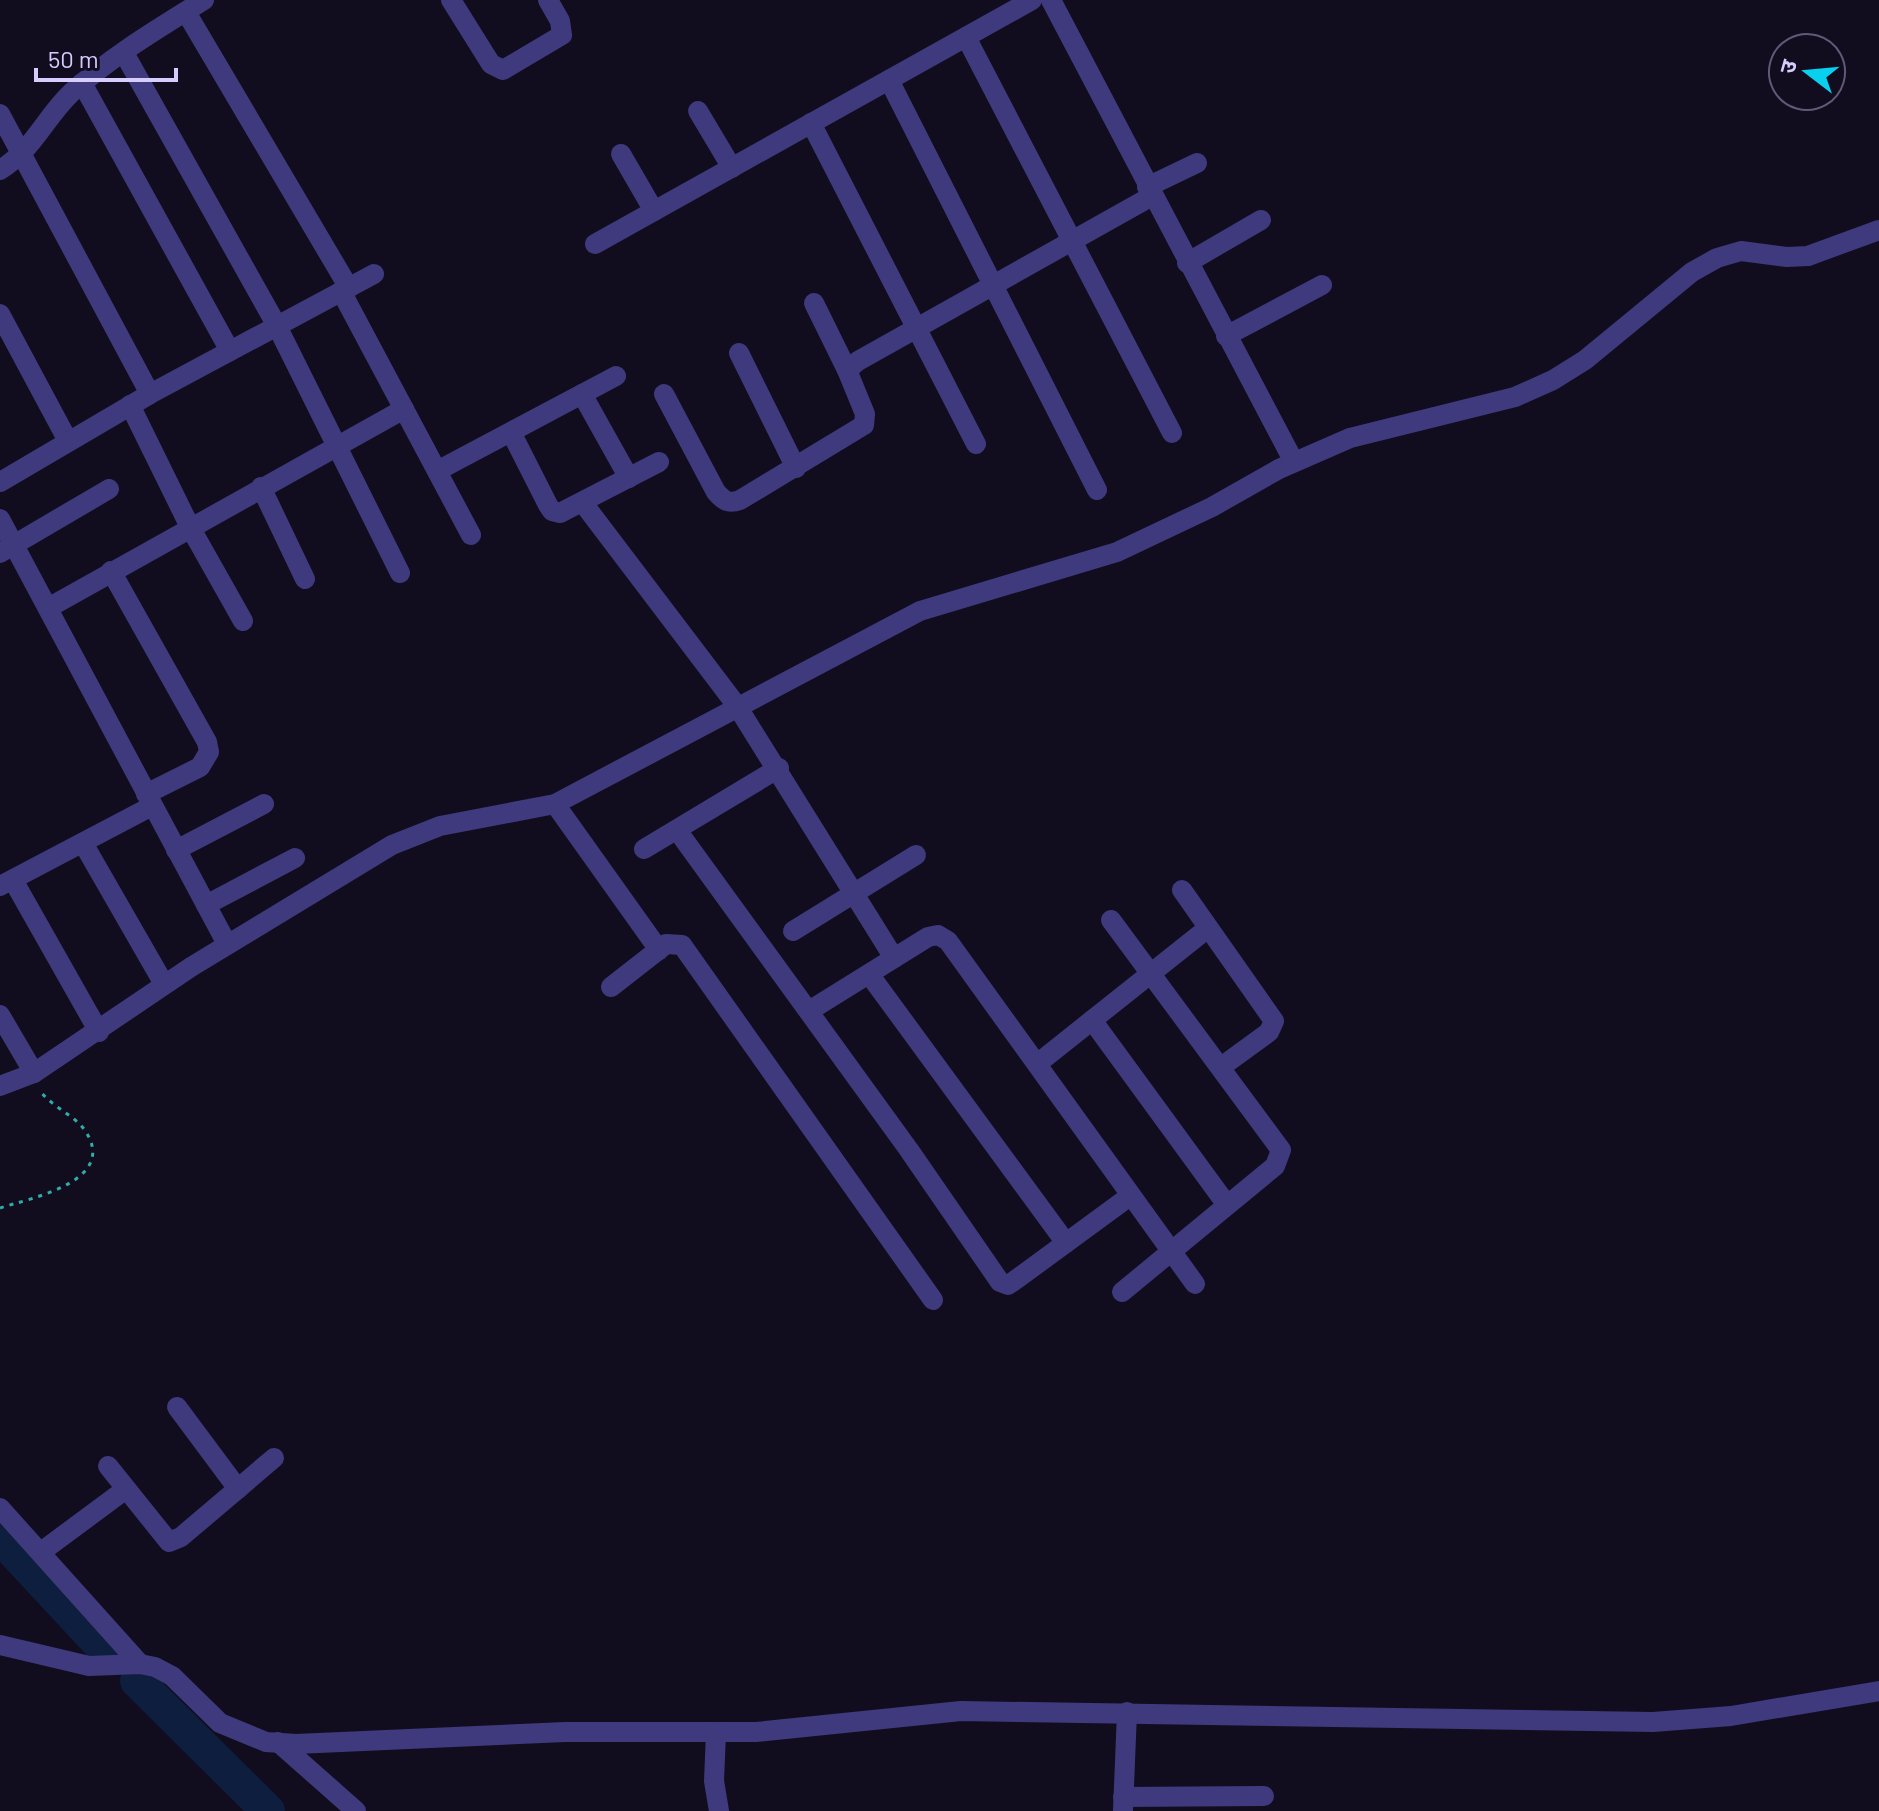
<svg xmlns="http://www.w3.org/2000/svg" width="1879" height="1811" font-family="Barlow,'Noto Sans Devanagari',sans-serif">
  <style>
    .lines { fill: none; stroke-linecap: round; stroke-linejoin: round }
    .river { stroke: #0d1e3f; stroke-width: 34 }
    .path { stroke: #31ada9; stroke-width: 3; stroke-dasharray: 4 6; stroke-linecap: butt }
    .minor { stroke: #3e3a7d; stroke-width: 20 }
  </style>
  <rect width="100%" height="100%" fill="#110d1f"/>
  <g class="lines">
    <g class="river">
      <polyline points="0,1537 105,1650"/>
      <polyline points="137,1681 268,1811"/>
    </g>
    <path class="path" d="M0 1208C31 1198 121 1181 84 1129 73 1115 53 1107 41 1092"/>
    <g class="minor">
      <polyline points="451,0 491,64 503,70 562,35 560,21 548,0"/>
      <polyline points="1051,0 1294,462"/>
      <polyline points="186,12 349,288"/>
      <polyline points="966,37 1172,433"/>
      <polyline points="124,53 277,326 400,573"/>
      <polyline points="889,80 1097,490"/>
      <polyline points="82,83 230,351"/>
      <polyline points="698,111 732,168"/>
      <polyline points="0,114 150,394"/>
      <polyline points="811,123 976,444"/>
      <polyline points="621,154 654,211"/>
      <path d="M0 170C34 149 44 119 71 93 110 57 159 28 204 0"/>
      <polyline points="1147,187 1197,163"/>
      <polyline points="595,244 1032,0"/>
      <polyline points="1187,263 1261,220"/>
      <polyline points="341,291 471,535"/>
      <polyline points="814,303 847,370"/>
      <polyline points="0,314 68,441"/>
      <polyline points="1226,336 1322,285"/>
      <polyline points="739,353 796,468"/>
      <polyline points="582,394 629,478"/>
      <path d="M664 394 716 492C724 501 728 504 740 500L864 425 865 414 847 370 858 361 1152 196"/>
      <polyline points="130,405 190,527 243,621"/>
      <polyline points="511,432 548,505 552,511 560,513 659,462"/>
      <polyline points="437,471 616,376"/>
      <polyline points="0,482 150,394 374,274"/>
      <polyline points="261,487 305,579"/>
      <polyline points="583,503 737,706 894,958"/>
      <polyline points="0,519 227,944"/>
      <polyline points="0,553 109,489"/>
      <polyline points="111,571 207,742 209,752 200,767 146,794"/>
      <polyline points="48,608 404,409"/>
      <polyline points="555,804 659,950"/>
      <polyline points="677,830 909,1150 1000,1282 1008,1285 1014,1281 1130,1196"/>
      <polyline points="83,843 164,984"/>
      <polyline points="644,849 779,768"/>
      <polyline points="176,850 264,804"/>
      <polyline points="13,880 99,1032"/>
      <polyline points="0,886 152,806"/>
      <polyline points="1182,890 1274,1021 1269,1032 1221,1067"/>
      <polyline points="206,905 295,858"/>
      <polyline points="1111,920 1281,1150 1275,1166 1122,1292"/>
      <polyline points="793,931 916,855"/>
      <polyline points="869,974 1066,1243"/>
      <polyline points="611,987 666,944 682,945 933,1300"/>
      <polyline points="809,1011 928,937 938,935 948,941 1195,1284"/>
      <polyline points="0,1015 34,1073"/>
      <polyline points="1092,1020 1227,1205"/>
      <polyline points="1037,1064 1208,928"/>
      <polyline points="0,1086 34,1073 191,967 392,845 440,826 555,804 920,611 1117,552 1212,507 1279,469 1350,438 1515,397 1553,380 1585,360 1692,272 1717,258 1741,251 1787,257 1808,256 1879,230"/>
      <polyline points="177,1407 238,1489"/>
      <polyline points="108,1466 169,1542 181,1537 274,1458"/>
      <polyline points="0,1508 140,1664"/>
      <polyline points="41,1552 126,1489"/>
      <polyline points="0,1645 89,1666 140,1664 155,1667 172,1676 220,1723 266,1742 296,1744 565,1732 756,1732 961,1711 1653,1722 1731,1716 1879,1691"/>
      <polyline points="716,1733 714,1781 719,1811"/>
      <polyline points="278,1742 356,1811"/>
      <polyline points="1123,1797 1264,1796"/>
      <polyline points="1123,1811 1127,1712"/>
    </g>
  </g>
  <g transform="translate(1807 72) rotate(286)"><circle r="38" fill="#110d1f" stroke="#5f5a78" stroke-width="2"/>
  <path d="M0-6L14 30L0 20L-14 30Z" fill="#08d1ef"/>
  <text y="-12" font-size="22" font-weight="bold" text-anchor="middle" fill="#d4cdfd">उ</text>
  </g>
  <path d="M36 68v12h140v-12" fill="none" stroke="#d4cdfd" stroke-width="4"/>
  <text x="48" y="68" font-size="24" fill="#d4cdfd" stroke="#110d1f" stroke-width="6" paint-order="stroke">50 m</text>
</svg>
